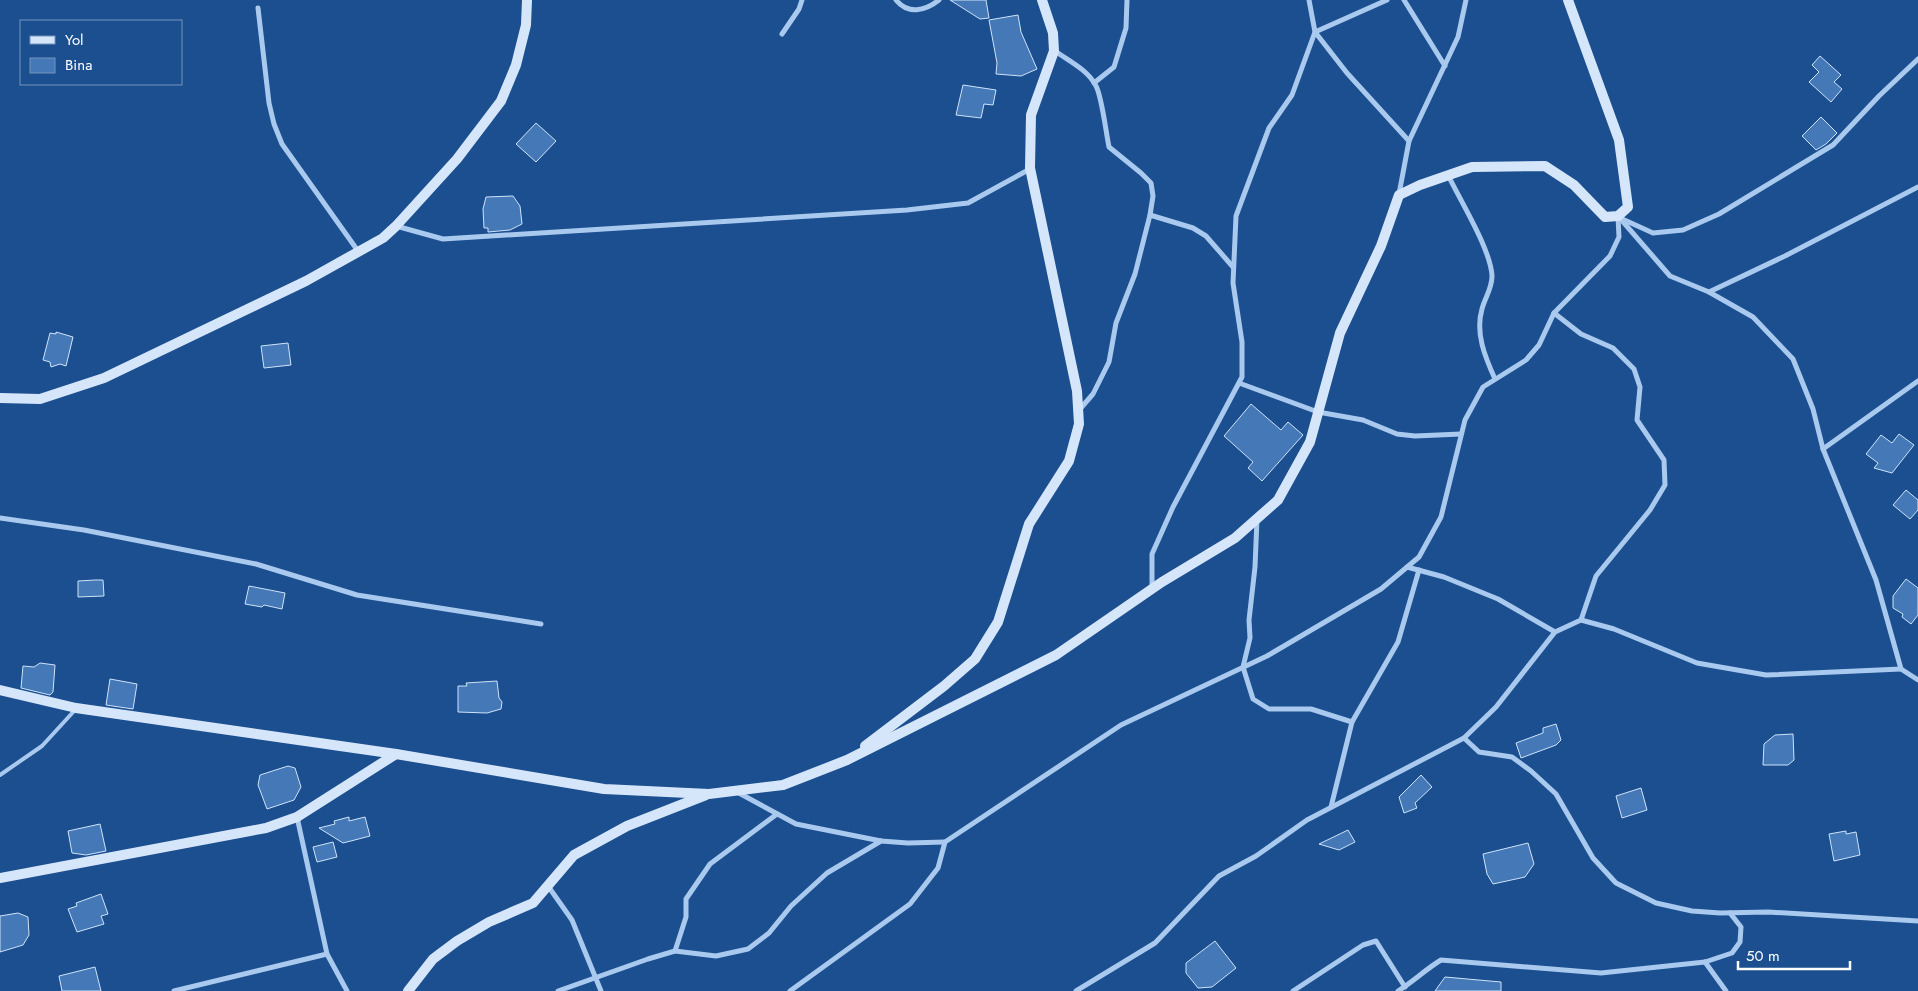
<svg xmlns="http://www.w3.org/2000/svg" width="1918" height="991" font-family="Jost,sans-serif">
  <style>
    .building { fill: #4478b7; stroke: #cfe3fa }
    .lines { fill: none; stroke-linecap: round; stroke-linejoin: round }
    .lane { stroke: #a9c9ee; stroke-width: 4 }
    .street { stroke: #a9c9ee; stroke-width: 5 }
    .secondary { stroke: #d6e6fa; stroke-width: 10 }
  </style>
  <rect width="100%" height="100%" fill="#1b4f8f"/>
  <g class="building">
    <polygon points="950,0 986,0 989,18 980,19"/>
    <polygon points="1018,15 1021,32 1037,69 1021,76 996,74 997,63 989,20"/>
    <polygon points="1820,56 1841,75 1834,82 1842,89 1831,102 1809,82 1819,72 1812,65"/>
    <polygon points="963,85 996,90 993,105 984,104 981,118 956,115"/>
    <polygon points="1821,117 1837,133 1826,144 1816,150 1802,136"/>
    <polygon points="536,123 556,141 536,162 516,144"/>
    <polygon points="513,196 520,206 522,224 510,230 488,232 488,228 484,228 483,209 486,197"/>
    <polygon points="56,332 73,337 66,366 60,364 51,367 50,362 43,360 50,333 56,334"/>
    <polygon points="288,343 291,365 264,368 261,346"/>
    <polygon points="1251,404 1281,430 1288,422 1303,435 1262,481 1248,468 1253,462 1224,436"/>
    <polygon points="1899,434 1914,445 1892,473 1874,468 1878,463 1866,454 1881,435 1892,443"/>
    <polygon points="1906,490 1918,500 1918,510 1910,519 1893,505"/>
    <polygon points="1906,579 1918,588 1918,615 1911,624 1902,617 1903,614 1893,608 1893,596"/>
    <polygon points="95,580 103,580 104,596 78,597 78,581"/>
    <polygon points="249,586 285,593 282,609 264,605 262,607 245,604"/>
    <polygon points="40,663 55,665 53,692 50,695 21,688 23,666 34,667"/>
    <polygon points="110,679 137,684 133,709 106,705"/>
    <polygon points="497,681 499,698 502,702 501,709 487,713 458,712 458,686 467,686 466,683"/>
    <polygon points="1556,724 1561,740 1556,745 1521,758 1516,743 1543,733 1543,728"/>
    <polygon points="1793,734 1794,760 1788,765 1763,765 1764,744 1775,735"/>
    <polygon points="288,766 295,768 301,787 294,800 267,809 258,785 260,775"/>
    <polygon points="1421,775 1432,787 1415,803 1417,808 1404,813 1399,797"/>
    <polygon points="1641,788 1647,810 1622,818 1616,796"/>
    <polygon points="349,817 349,821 365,817 370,836 343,843 319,828 335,824 334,821"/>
    <polygon points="100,824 106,851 86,855 72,853 68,831"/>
    <polygon points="1348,830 1355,842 1339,850 1319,844"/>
    <polygon points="1846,831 1846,834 1856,832 1860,855 1834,861 1829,834"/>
    <polygon points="333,842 337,857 317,862 313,847"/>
    <polygon points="1528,843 1534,864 1525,877 1493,884 1487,874 1483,854"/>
    <polygon points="101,894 108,914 101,916 104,924 77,932 68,909 77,906 76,903"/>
    <polygon points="18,913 28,917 29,935 23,945 0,952 0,916"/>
    <polygon points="1215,941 1236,968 1212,987 1198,988 1186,973 1186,963"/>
    <polygon points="95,967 101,991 62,991 59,976"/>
    <polygon points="1445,977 1501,982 1501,991 1435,991"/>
  </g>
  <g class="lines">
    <polyline class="lane" points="0,775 42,746 75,710"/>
    <g class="street">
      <path d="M896 0C908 15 925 11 939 0"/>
      <polyline points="1309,0 1315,32 1347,73 1409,141"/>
      <polyline points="1404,0 1445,66"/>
      <polyline points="258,8 269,103 274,124 282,144 358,251"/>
      <polyline points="782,34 799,9 802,0"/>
      <path d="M1055 51C1069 61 1088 70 1096 86 1102 97 1106 133 1109 147L1141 173 1151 183 1153 196 1150 215 1135 274 1116 323 1109 362 1093 394 1080 409"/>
      <polyline points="1094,83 1114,67 1126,28 1127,0"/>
      <path d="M1448 175C1460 200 1491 250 1492 276 1492 289 1485 297 1482 309 1475 333 1485 357 1495 379"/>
      <polyline points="1399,194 1409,141 1458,37 1466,0"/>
      <polyline points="1150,215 1193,228 1206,236 1233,267"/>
      <polyline points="1620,218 1653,233 1683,230 1719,214 1833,145 1879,96 1918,59"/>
      <polyline points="396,226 443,239 907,210 968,203 1030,169"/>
      <polyline points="1709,292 1785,256 1918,187"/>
      <polyline points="1554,313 1581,334 1613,348 1634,369 1640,387 1637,420 1664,460 1665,485 1650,510 1596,576 1581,620"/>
      <polyline points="1239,383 1318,412 1363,420 1397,434 1415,436 1461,434"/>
      <polyline points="1823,449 1918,381"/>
      <polyline points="0,518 84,530 256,564 357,595 541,624"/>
      <polyline points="1257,519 1255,567 1249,620 1250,638 1243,667 1253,699 1269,709 1311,709 1352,722"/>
      <polyline points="1407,567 1444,577 1498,599 1555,632"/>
      <polyline points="1152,588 1152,554 1173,507 1242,377 1242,342 1233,283 1236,216 1269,128 1292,95 1315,32 1387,0"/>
      <polyline points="1901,669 1918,680"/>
      <polyline points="1464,738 1479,752 1512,757 1531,771 1556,794 1593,858 1616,883 1656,903 1692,911 1720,913 1768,912 1918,921"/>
      <polyline points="737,792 796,824 881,841 908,843 945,842"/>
      <polyline points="1331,807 1352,722 1398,642 1419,570"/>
      <polyline points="297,817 327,954 347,991"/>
      <polyline points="548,886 572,920 601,991"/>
      <polyline points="675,951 686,917 686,899 710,864 777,814"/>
      <polyline points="1705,962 1726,991"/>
      <polyline points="174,991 327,954"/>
      <polyline points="558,991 648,959 675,951 716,956 748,949 769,933 791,906 827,873 881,841"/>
      <polyline points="790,991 910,904 938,868 945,842 1121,725 1267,656 1381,589 1419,557 1441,517 1465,420 1483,387 1526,360 1539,345 1554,313 1610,256 1619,237 1618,217"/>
      <polyline points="1076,991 1155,943 1219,876 1256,856 1307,820 1464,738 1496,707 1555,632 1581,620 1614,629 1697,663 1766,675 1901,669 1876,580 1823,449 1813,409 1793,359 1753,317 1709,292 1670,276 1618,216"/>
      <polyline points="1293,991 1363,945 1376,941 1405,987"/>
      <path d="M1398 991C1414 981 1426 969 1441 960L1601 973 1705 962 1732 953 1740 942 1741 927 1730 913"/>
    </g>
    <g class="secondary">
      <polyline points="0,398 40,399 104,378 306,281 383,238 396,226 457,159 501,101 516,65 526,25 527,0"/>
      <polyline points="0,690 76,708 396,754 604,789 709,794 783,785 847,760 1056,655 1162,582 1235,538 1278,500 1310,442 1340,333 1381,246 1399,195 1420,185 1472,167 1545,166 1574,185 1605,217 1618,216 1628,207 1619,140 1568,0"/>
      <polyline points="865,746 944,686 975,659 998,622 1029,524 1069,461 1079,424 1077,391 1030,168 1031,115 1054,51 1053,33 1042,0"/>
      <polyline points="0,878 266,828 297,817 396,754"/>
      <polyline points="408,991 433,959 457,941 489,922 533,903 574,855 627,826 706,795"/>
    </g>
  </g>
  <rect x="20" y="20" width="162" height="65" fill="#1b4f8f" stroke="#7695bc"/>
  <rect x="30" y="36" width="25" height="8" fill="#d6e6fa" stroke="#7695bc"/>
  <text x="65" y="45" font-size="15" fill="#ffffff">Yol</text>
  <rect x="30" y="58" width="25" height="15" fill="#4478b7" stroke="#7695bc"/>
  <text x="65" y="70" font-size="15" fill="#ffffff">Bina</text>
  <path d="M1738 961v8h112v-8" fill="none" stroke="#ffffff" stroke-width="2.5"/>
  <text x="1746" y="961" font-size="15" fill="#ffffff" stroke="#1b4f8f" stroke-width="4" paint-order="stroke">50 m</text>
</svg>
